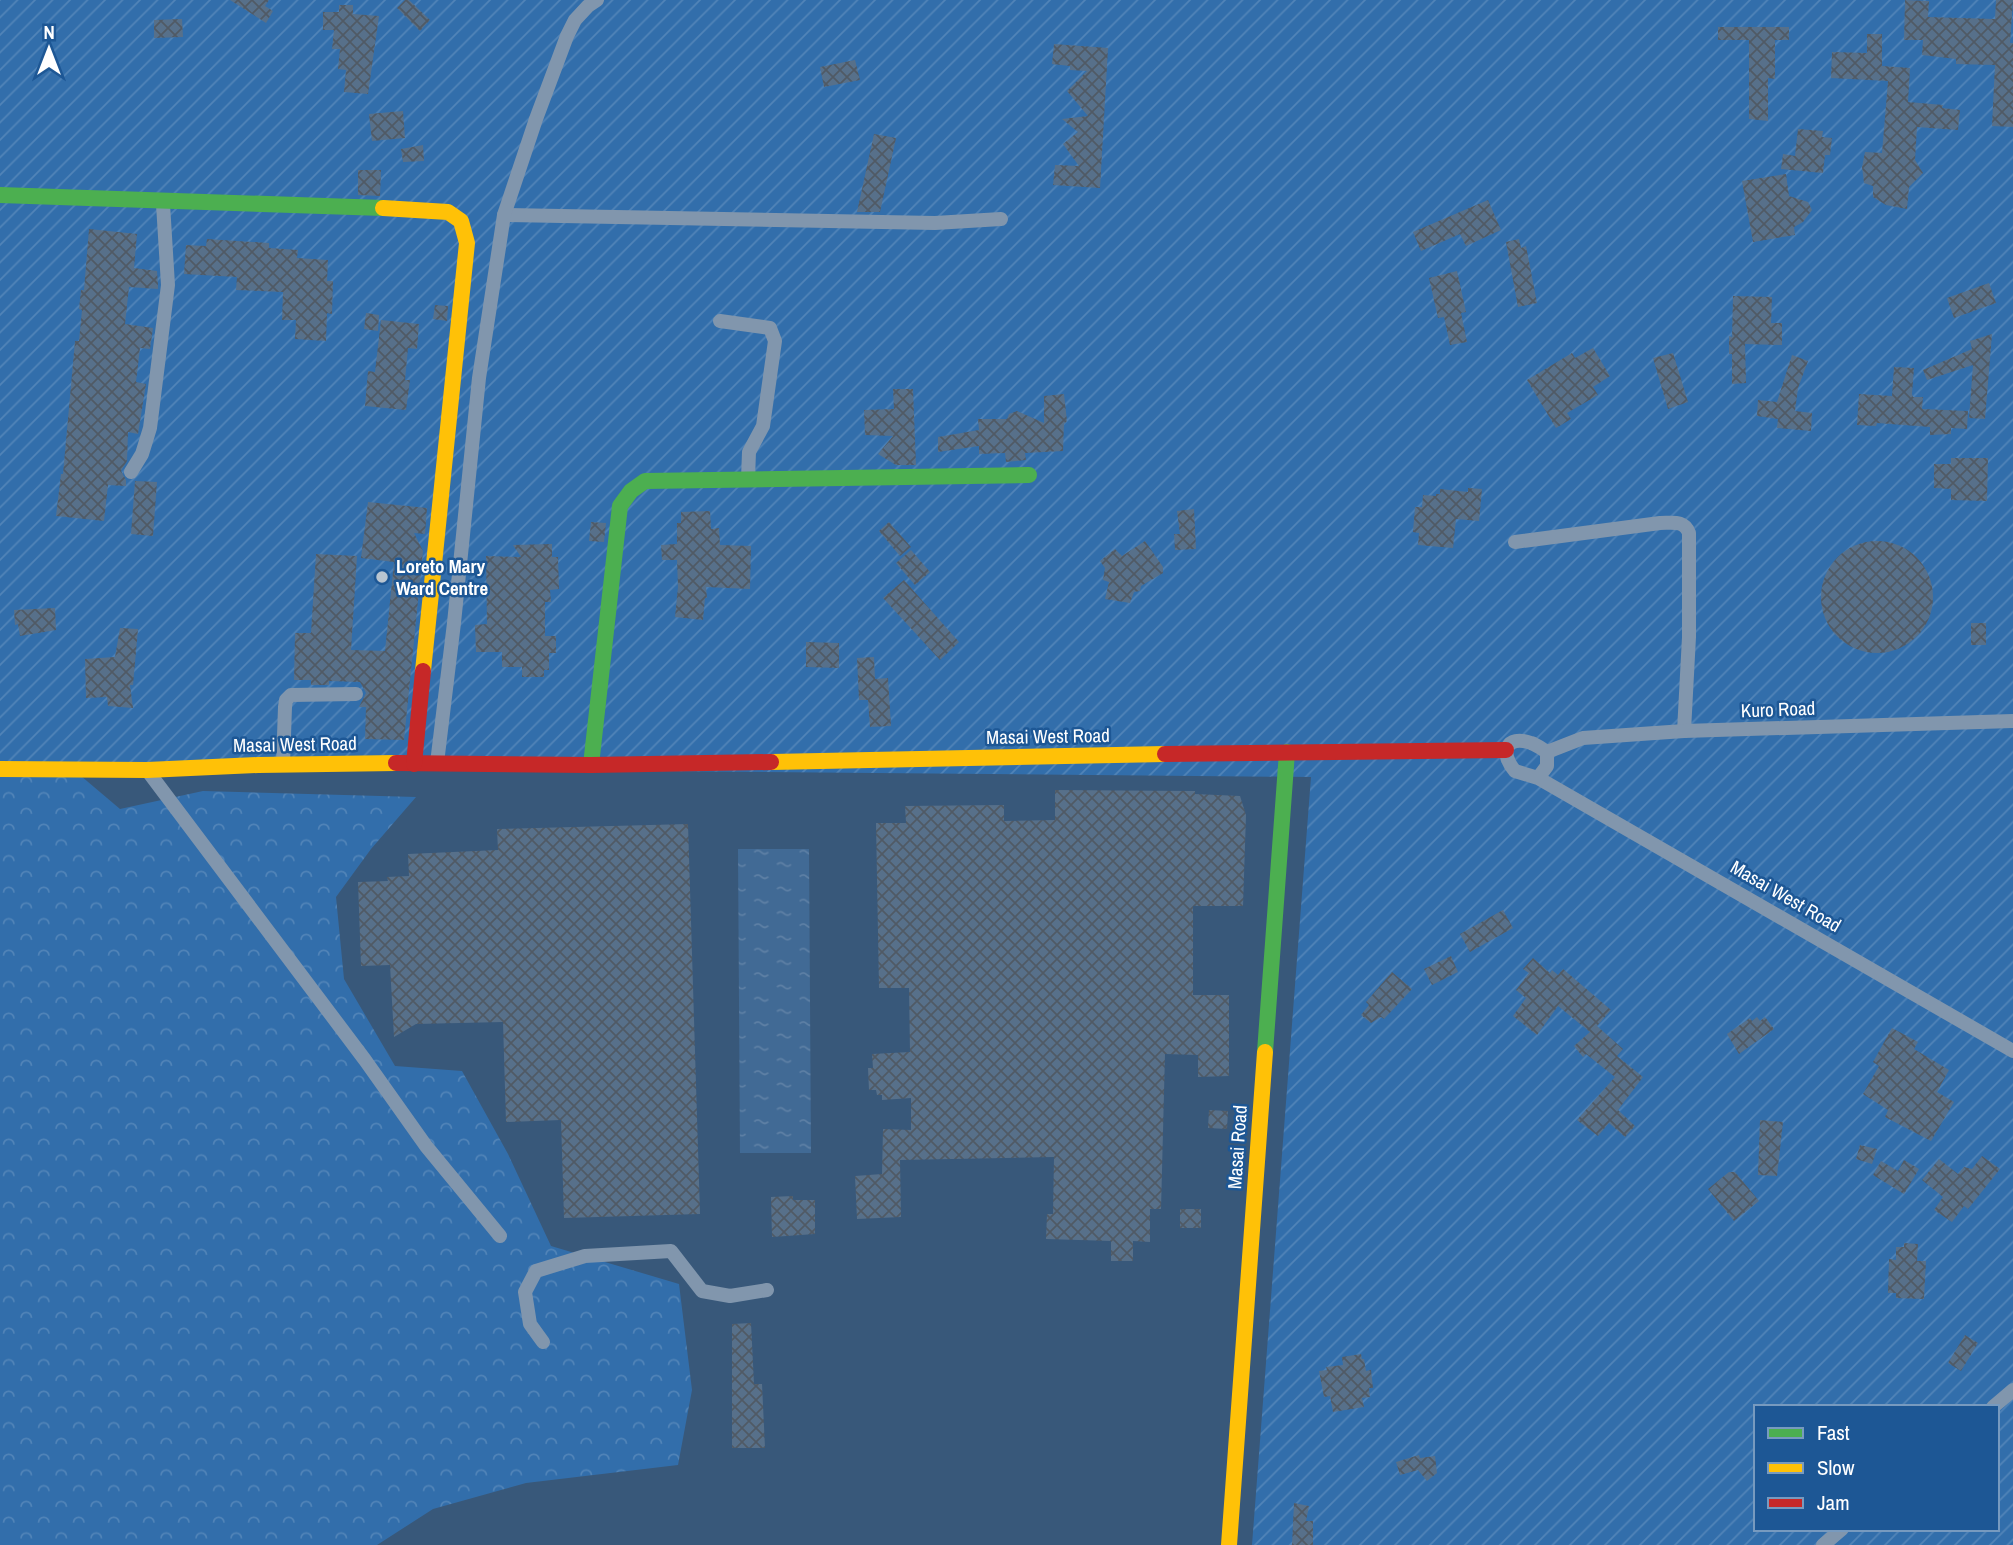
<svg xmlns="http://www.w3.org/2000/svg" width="2013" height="1545" font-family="'Archivo Narrow',sans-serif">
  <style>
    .forest { fill: url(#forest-crowns) }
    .garden { fill: url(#garden-furrows); fill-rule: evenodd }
    .water { fill: url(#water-ripples) }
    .building { fill: url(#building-cross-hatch) }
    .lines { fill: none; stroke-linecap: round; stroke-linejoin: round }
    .street { stroke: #8196ad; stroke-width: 14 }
    .fast { stroke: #4caf50; stroke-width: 16 }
    .slow { stroke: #ffc107; stroke-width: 16 }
    .jam { stroke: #c62828; stroke-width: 16 }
    .poi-dot { fill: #b9c5d0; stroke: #1d5795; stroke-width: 2.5 }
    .labels { text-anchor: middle; stroke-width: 5; stroke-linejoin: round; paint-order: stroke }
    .poi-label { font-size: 19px; font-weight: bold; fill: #fff; stroke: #1d5795; text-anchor: start }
    .street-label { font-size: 19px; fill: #fff; stroke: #1d5795 }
  </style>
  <defs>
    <pattern id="forest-crowns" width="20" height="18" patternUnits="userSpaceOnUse" patternTransform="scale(1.75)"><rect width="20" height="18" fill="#326eab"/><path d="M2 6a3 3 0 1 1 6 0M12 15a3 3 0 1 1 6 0" fill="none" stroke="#5184b8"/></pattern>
    <pattern id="garden-furrows" width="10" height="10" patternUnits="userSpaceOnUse" patternTransform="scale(1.75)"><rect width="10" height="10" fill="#326eab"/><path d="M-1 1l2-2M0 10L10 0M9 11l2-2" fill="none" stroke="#5184b8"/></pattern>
    <pattern id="water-ripples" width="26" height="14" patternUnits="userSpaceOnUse" patternTransform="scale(1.75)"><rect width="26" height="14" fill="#416a95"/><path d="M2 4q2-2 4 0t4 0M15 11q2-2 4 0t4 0" fill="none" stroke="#5e80a5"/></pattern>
    <pattern id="building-cross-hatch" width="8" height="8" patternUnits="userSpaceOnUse" patternTransform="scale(1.75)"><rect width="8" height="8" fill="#57708a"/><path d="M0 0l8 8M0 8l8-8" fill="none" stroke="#505a65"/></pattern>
  </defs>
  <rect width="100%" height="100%" fill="#38587a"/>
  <polygon class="forest" points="0,716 16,721 120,809 203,791 416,797 371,849 336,897 344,979 395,1066 462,1071 508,1154 551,1246 679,1284 692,1390 678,1465 526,1483 433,1509 377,1545 0,1545"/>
  <path class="garden" d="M0 0H2013V1545H1252L1311 777 0 765ZM1756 1407H1997V1529H1756Z"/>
  <polygon class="water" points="738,849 809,849 811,1153 740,1153"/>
  <g class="building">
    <polygon points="230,0 269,0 265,6 273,11 266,23"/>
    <polygon points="405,0 409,0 430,20 420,31 397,8"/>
    <polygon points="1905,0 1929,1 1928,17 1995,19 1996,0 2013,0 2010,43 2013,43 2013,127 1992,126 1995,65 1956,64 1956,59 1922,55 1923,40 1904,40"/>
    <polygon points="339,5 353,5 353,14 379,16 368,94 344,92 346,70 338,69 340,49 332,49 334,30 323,30 323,12 339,12"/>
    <polygon points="182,19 183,37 154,38 154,20"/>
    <polygon points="1718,27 1789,27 1789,40 1775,40 1775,79 1768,78 1768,121 1749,119 1749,40 1718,40"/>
    <polygon points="1867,34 1882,34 1882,66 1910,68 1908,102 1943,105 1942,108 1960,110 1958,130 1917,127 1915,160 1923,173 1909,187 1907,209 1886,205 1873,197 1873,186 1864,183 1862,167 1865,152 1882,153 1888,81 1831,78 1832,52 1867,53"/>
    <polygon points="1054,44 1108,48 1100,188 1053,185 1055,165 1079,166 1063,144 1078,132 1062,119 1088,116 1067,91 1087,71 1070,70 1070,66 1052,64"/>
    <polygon points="855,60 860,80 824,87 820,67"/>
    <polygon points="403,111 405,138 372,141 369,114"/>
    <polygon points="1798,129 1823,131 1822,137 1832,138 1830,155 1825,155 1823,173 1781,169 1783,154 1795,156"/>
    <polygon points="874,134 896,138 880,212 857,212"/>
    <polygon points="423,145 424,161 403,162 401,149"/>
    <polygon points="358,170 381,170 380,196 358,195"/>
    <polygon points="1786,174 1789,196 1808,202 1812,210 1803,222 1794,227 1795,235 1753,242 1742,181"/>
    <polygon points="1488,200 1501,230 1466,246 1460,234 1421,251 1413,232"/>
    <polygon points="89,229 137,234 134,268 157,271 158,285 158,289 129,287 125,324 153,328 150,349 140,348 136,382 146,384 138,434 128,432 127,461 121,471 126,480 126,486 108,485 104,521 56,516 61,474 63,474 75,341 79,341 82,310 79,309 81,290 84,290"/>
    <polygon points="207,239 269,243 269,248 298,250 297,258 328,260 327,281 333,281 332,314 327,313 326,341 295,339 296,320 282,320 283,292 236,290 237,277 184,274 186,245 206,246"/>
    <polygon points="1519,239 1521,248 1526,246 1537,303 1518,307 1506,242"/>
    <polygon points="1457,271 1466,312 1461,313 1467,342 1450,345 1444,317 1438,318 1429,278"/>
    <polygon points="1989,283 1996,303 1954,318 1947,298"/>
    <polygon points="1733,296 1772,297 1771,323 1782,323 1782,345 1745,344 1746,383 1732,384 1732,354 1729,354 1729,336 1732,337"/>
    <polygon points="435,305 448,306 447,321 433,319"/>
    <polygon points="366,313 379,315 378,331 364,329"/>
    <polygon points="381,320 419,324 417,349 408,348 405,380 410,380 406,410 365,406 368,371 375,372"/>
    <polygon points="1992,334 1985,419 1969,418 1973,365 1927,380 1923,370 1972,349 1970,341"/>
    <polygon points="1593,348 1610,376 1593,387 1598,395 1567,413 1571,419 1556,428 1527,380 1572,353 1575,358"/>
    <polygon points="1673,353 1688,402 1668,409 1653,358"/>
    <polygon points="1792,355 1808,361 1798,388 1795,411 1812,413 1811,431 1777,428 1778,419 1757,416 1758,400 1777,402"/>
    <polygon points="1894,367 1914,368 1912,394 1913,397 1923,397 1922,409 1968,411 1967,429 1951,428 1951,434 1930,435 1930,427 1877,423 1876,426 1857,425 1859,394 1892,396"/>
    <polygon points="893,389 913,389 916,465 896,465 878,454 893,436 865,435 864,410 894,409"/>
    <polygon points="1064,394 1067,421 1064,424 1063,451 1025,453 1026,460 1006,462 1005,453 979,454 979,446 938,452 938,437 979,430 978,419 1007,419 1009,414 1017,411 1044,423 1044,396"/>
    <polygon points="1951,458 1988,458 1987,501 1951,500 1951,489 1934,488 1934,464 1951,464"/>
    <polygon points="135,481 157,482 153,536 131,534"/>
    <polygon points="1468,488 1482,489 1479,521 1456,519 1453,548 1418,545 1419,533 1413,532 1415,507 1422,507 1423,495 1436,496 1436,494 1440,494 1440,489 1468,492"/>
    <polygon points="368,502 427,508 425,534 414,533 423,551 404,740 365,739 366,707 359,707 366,693 360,682 329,681 329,685 311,685 311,680 294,680 295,633 311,633 316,554 357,556 351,650 385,651 394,562 361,558"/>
    <polygon points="1194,509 1196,549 1175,550 1174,534 1180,534 1177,511"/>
    <polygon points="710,511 711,529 719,528 720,545 751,546 750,589 706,587 707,598 705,598 703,620 675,617 678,587 677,560 662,560 661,545 677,544 677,523 681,523 681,512"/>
    <polygon points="591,522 606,523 604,542 589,541"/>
    <polygon points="889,522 911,547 900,556 879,531"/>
    <circle cx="1877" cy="597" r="56"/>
    <polygon points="1145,541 1163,567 1163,573 1141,586 1140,591 1134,592 1130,603 1105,599 1109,582 1103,580 1105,568 1100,561 1115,549 1122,556"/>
    <polygon points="552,544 552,557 558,557 559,589 550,590 551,602 545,602 545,636 556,636 556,653 549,653 549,670 544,670 544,677 522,677 522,667 502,667 502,652 476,652 475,625 487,624 486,556 521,557 513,545"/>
    <polygon points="911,550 930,572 915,585 896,563"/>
    <polygon points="904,580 959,642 940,660 883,598"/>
    <polygon points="55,608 56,630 20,636 18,624 15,625 14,610"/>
    <rect x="1971" y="623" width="15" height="22"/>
    <polygon points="120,628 138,629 133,685 130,685 133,708 108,706 107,697 86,698 85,659 115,657"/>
    <polygon points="806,642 839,643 839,668 806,667"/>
    <polygon points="874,657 875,679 888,678 891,726 870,727 868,700 859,700 857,658"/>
    <polygon points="1055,790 1195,791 1195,794 1240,796 1246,815 1243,906 1193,906 1193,995 1229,995 1229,1076 1198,1077 1198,1055 1165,1054 1161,1209 1150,1209 1150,1242 1133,1241 1133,1261 1111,1261 1111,1241 1046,1239 1047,1214 1053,1214 1054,1157 900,1160 901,1217 857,1219 855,1176 882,1174 883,1129 911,1130 911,1098 882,1100 882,1095 877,1095 876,1090 869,1090 868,1068 873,1068 872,1054 910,1052 909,988 879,988 876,823 906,823 905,806 1004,805 1004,821 1055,820"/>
    <polygon points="688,824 700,1214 564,1218 561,1120 506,1122 503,1022 416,1024 394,1037 390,965 361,966 358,882 388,881 387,877 409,876 408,854 498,850 497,829"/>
    <polygon points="1503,910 1513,928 1470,952 1460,934"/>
    <polygon points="1451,956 1458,972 1432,985 1424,969"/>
    <polygon points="1533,958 1550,973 1552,970 1558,975 1563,969 1611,1010 1597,1026 1623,1049 1617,1056 1643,1077 1618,1110 1635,1126 1625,1137 1609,1123 1598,1136 1577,1120 1615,1077 1586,1054 1583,1057 1574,1046 1590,1032 1558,1006 1537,1035 1513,1016 1526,998 1516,990 1529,973 1523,969"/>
    <polygon points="1392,972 1412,989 1384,1019 1381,1017 1371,1023 1361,1015 1369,1005 1366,1002"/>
    <polygon points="1757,1017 1760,1021 1765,1017 1774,1029 1739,1054 1727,1034 1750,1018 1752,1021"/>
    <polygon points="1892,1028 1918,1042 1914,1049 1949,1070 1937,1092 1954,1102 1931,1141 1885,1117 1888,1110 1863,1094 1879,1066 1873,1062"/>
    <polygon points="1209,1110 1228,1111 1227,1129 1208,1128"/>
    <polygon points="1760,1120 1783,1122 1777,1176 1758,1175"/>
    <polygon points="1860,1145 1877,1149 1872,1164 1856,1159"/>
    <polygon points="1982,1156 2000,1169 1968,1209 1964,1206 1952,1222 1934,1210 1943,1197 1922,1180 1939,1159 1958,1174 1964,1167 1972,1169"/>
    <polygon points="1904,1160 1919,1169 1904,1194 1873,1175 1881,1161 1898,1171"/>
    <polygon points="1729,1172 1735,1172 1759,1201 1734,1221 1708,1189"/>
    <polygon points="793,1196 793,1200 815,1200 815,1234 772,1237 771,1197"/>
    <rect x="1180" y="1209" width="21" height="19"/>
    <polygon points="1904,1243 1918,1244 1917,1261 1926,1261 1924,1299 1896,1298 1896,1293 1888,1293 1889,1259 1896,1260 1896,1247 1904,1247"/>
    <polygon points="751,1323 754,1384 762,1384 765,1448 732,1448 732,1324"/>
    <polygon points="1965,1335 1978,1343 1961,1371 1948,1363"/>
    <polygon points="1361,1354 1362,1359 1364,1359 1366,1371 1371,1370 1373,1388 1369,1388 1370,1397 1362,1398 1364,1407 1333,1412 1330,1396 1324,1397 1319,1371 1327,1370 1326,1367 1343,1365 1342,1357"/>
    <polygon points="1419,1455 1420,1458 1435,1456 1437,1473 1427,1481 1418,1470 1400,1475 1396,1462"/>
    <polygon points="1294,1503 1309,1506 1306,1521 1313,1521 1313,1545 1292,1545"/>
  </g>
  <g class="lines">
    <g class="street">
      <polyline points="504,215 935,223 1001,219"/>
      <polyline points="720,321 770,328 775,341 763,426 749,452 748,479"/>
      <polyline points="131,472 142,454 150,428 168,285 163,204"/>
      <path d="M1515 542 1660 523C1673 523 1684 520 1689 533V637L1684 731"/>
      <polyline points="1547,752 1583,738 1684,731 2013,721"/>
      <polyline points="437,763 454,623 479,378 504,215 536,119 567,36 575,20 588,6 597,0"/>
      <polyline points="283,765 285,707 286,700 291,695 356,694"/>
      <polyline points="147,770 365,1060 426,1146 500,1236"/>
      <path d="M1538 778 1547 766V752C1542 749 1537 745 1531 743 1506 734 1499 753 1515 771L1538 778 2013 1051"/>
      <polyline points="543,1342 530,1324 525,1292 536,1271 585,1256 671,1251 702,1291 730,1296 767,1290"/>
      <polyline points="1993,1407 2013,1390"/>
      <polyline points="1823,1545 1842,1529"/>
    </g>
    <g class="fast">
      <polyline points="0,195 383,208"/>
      <polyline points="591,765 620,506 631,491 645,481 1029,475"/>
      <polyline points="1265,1052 1287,752"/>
    </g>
    <g class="slow">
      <polyline points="383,208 448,212 461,221 467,243 423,671"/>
      <polyline points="771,762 1165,754"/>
      <polyline points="0,769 147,770 258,765 396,763"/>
      <polyline points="1229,1545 1265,1052"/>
    </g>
    <g class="jam">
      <polyline points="1165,754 1506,750"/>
      <polyline points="396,763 591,765 771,762"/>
      <polyline points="414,764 423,671"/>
    </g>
  </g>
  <circle class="poi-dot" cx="382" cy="577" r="7"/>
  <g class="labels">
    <g class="poi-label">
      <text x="396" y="573">Loreto Mary<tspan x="396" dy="22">Ward Centre</tspan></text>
    </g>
    <g class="street-label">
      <text transform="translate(1778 709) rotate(-2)" y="7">Kuro Road</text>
      <text transform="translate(1048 736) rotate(-1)" y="7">Masai West Road</text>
      <text transform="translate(295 744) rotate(-1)" y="7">Masai West Road</text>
      <text transform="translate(1786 896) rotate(30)" y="7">Masai West Road</text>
      <text transform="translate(1237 1147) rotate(-86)" y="7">Masai Road</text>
    </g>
  </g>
  <rect x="1754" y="1405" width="245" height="126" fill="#1d5795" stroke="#779abf" stroke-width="2"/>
  <rect x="1768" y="1428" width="35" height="10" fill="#4caf50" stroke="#779abf" stroke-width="2"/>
  <text x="1817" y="1440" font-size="21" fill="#ffffff">Fast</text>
  <rect x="1768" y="1463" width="35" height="10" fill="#ffc107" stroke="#779abf" stroke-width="2"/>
  <text x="1817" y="1475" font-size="21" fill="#ffffff">Slow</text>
  <rect x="1768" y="1498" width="35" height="10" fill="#c62828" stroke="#779abf" stroke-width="2"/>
  <text x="1817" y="1510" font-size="21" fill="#ffffff">Jam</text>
  <g transform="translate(49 49)" stroke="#1d5795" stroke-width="5" paint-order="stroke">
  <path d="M0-5L12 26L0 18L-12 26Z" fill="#ffffff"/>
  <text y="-10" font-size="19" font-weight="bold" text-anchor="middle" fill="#ffffff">N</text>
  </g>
</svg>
